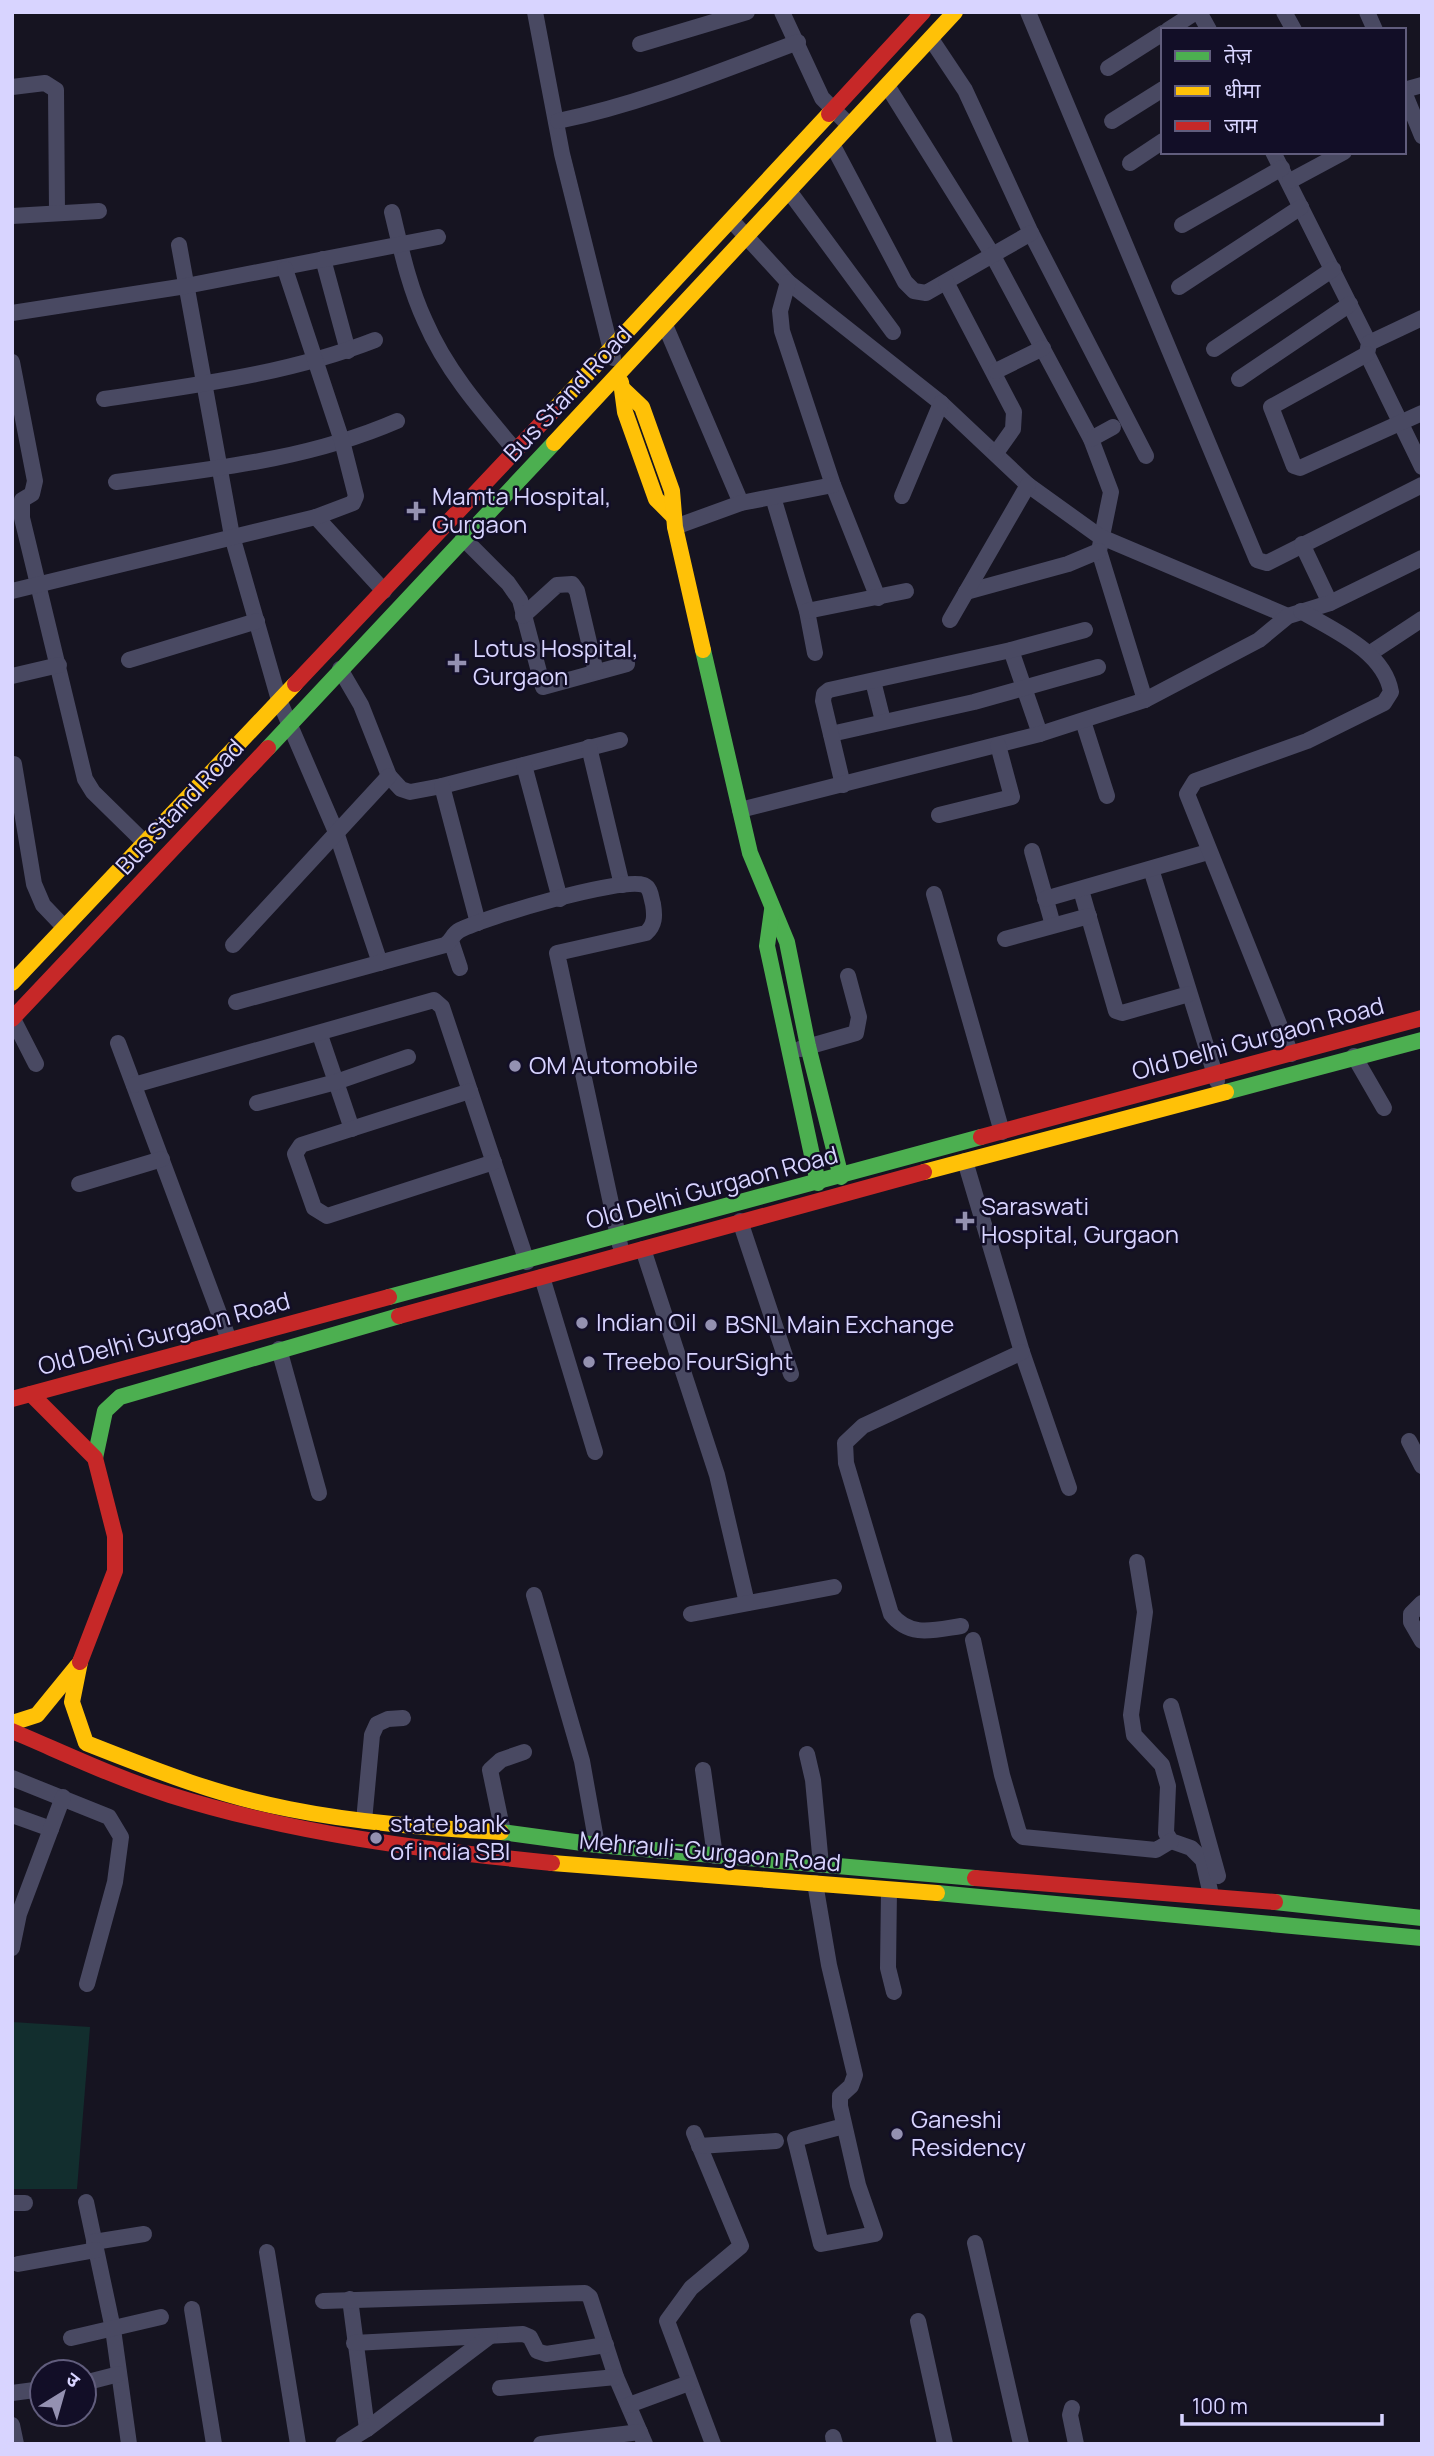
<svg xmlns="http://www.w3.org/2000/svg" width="1434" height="2456" font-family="Manrope,'Noto Sans Devanagari',sans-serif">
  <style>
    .park { fill: #122e2e }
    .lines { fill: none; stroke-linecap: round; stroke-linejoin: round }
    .street { stroke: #494962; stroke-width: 16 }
    .fast { stroke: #4caf50; stroke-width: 16 }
    .slow { stroke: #ffc107; stroke-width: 16 }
    .jam { stroke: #c62828; stroke-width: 16 }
    .poi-dot { fill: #9491b1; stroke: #120e27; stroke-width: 2.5 }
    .labels { text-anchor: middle; stroke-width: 5; stroke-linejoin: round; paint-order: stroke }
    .street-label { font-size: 24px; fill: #d8d4ff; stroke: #120e27 }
    .poi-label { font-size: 24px; fill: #d8d4ff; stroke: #120e27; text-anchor: start }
  </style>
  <rect width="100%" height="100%" fill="#161421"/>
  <polygon class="park" points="12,2022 90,2027 77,2189 12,2189"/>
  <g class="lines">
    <g class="street">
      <polyline points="535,12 562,154 613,358"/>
      <polyline points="782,12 822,98 849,125"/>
      <polyline points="1028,12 1257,560 1267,563 1422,485"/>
      <polyline points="1199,12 1209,30"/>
      <polyline points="1284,12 1294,30"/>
      <polyline points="1367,12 1375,30"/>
      <polyline points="1168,30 1196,12"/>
      <polyline points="931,39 965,90 1031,233 1146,456"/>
      <polyline points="640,44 747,12"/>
      <polyline points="1108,68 1163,33"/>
      <polyline points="12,87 45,83 56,90 57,212"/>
      <polyline points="888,87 992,254 1091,439 1111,492 1099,551 1145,700"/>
      <polyline points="1404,90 1422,85"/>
      <polyline points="1404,92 1422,136"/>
      <path d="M558 121C641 104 718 72 798 42"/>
      <polyline points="1112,121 1163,89"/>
      <polyline points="832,144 905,282 914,291 926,293 1031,233"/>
      <polyline points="1273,152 1369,343 1367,354 1422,467"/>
      <polyline points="1130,163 1163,141"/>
      <polyline points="1290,181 1344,152"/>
      <polyline points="789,191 893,332"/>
      <path d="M392 212C401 249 409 287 425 321 446 370 481 410 515 450"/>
      <polyline points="12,216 99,211"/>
      <polyline points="732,221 788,282 941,403 1028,485 1099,536 1288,616"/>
      <polyline points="1182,225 1282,168"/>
      <polyline points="179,245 232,536 279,700 336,832 380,963"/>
      <polyline points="323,259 348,351"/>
      <polyline points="788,282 780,311 782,331 833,485 878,598"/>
      <polyline points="946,282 1014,412 1013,429 996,453"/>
      <polyline points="1179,287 1301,207"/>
      <polyline points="12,313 186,286 438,237"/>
      <polyline points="665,325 741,503"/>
      <polyline points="1369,343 1422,318"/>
      <polyline points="1214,349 1333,269"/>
      <polyline points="1367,354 1271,407 1294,466 1300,468 1422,413"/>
      <polyline points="12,362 35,481 32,494 22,500 22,518 85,779 93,792 144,842"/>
      <polyline points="996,371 1043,348"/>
      <polyline points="1239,379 1350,304"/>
      <path d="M104 399C196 385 288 374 375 340"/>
      <polyline points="1091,439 1113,427"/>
      <path d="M116 482C212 469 307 460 397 421"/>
      <polyline points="902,496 941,403"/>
      <polyline points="773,497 807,611 815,653"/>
      <polyline points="316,517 384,591"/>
      <polyline points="675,527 741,503 833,485"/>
      <polyline points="463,538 508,583 520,600 543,687 627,664"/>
      <polyline points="1302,544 1330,603"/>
      <polyline points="12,591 316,517 353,503 356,496 342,441 285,269"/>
      <polyline points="966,592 1068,564 1099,551"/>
      <polyline points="807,611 906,591"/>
      <polyline points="523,616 557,585 572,584 577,591 596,672"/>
      <polyline points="950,620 1028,485"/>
      <polyline points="1011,650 1040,734"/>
      <polyline points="1369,654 1422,619"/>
      <polyline points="129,660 257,621"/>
      <polyline points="340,669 361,705 389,776 401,789 410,792 442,786 620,740"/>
      <polyline points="12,676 59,665"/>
      <polyline points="873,681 883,721"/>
      <polyline points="1083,721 1107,796"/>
      <polyline points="831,734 974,702 1098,667"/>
      <polyline points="589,747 622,885"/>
      <polyline points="14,764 34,884 43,905 64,927"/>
      <polyline points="524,765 560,899"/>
      <polyline points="843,785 823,701 824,694 829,690 1011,650 1085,630"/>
      <polyline points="442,786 478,923"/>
      <polyline points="740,810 1040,734 1145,700 1259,640 1288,616 1330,603 1422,558"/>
      <polyline points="939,815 1012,797 998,745"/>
      <polyline points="1032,851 1053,925"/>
      <polyline points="1151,869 1217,1081"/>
      <polyline points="1081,890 1116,1011 1122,1013 1189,994"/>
      <polyline points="934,894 1002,1132"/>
      <polyline points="1045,899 1208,852"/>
      <polyline points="1005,939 1089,916"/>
      <polyline points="451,941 460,968"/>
      <polyline points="233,945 389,776"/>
      <path d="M236 1002 445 945C452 941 452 934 460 930 486 917 619 877 644 885 651 888 651 898 653 904 655 916 655 925 646 933L557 953 620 1245"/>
      <polyline points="13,1019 36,1064"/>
      <polyline points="320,1035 352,1129"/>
      <polyline points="118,1043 229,1340"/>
      <polyline points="800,1049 856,1033 859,1017 848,976"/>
      <path d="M1291 1054 1187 794 1195 781 1307 741 1384 703 1391 692C1384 651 1333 630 1301 611"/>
      <polyline points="1354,1056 1384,1108"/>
      <polyline points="134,1085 434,1000 442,1007 527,1262"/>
      <polyline points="470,1091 301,1145 295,1154 314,1208 327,1216 494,1162"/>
      <polyline points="257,1103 336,1082 408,1057"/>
      <polyline points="965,1161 1022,1352 1069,1488"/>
      <polyline points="79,1184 162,1159"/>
      <polyline points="740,1221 791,1374"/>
      <polyline points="643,1249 717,1475 747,1603"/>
      <polyline points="542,1277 595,1452"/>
      <polyline points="279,1349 319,1493"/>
      <polyline points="1409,1441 1422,1466"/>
      <polyline points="1137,1562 1145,1612 1131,1715 1134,1735 1162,1765 1168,1786 1166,1833 1171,1841 1191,1848 1203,1860 1211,1895"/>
      <polyline points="534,1595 582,1761 597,1845"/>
      <polyline points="1422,1603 1411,1614 1411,1622 1422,1641"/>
      <polyline points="691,1614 834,1587"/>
      <path d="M961 1626C934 1630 910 1638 891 1614L846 1463 845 1443 863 1426 1022 1352"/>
      <polyline points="973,1640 1002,1775 1019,1833 1023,1837 1156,1850 1171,1841"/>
      <polyline points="1171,1706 1218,1876"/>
      <polyline points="807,1754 813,1780 821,1865"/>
      <polyline points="703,1770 715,1856"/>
      <polyline points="12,1778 109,1817 121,1837 115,1882 87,1984"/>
      <polyline points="12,1815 51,1829"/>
      <polyline points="364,1821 372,1735 377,1724 388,1719 403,1718"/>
      <polyline points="503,1832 490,1770 501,1760 524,1752"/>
      <polyline points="815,1883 829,1965 855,2075 851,2086 840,2096 840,2106 858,2185 875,2234 821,2244 795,2139 844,2126"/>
      <polyline points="889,1890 888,1968 894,1992"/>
      <polyline points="12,1948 19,1914 63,1797"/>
      <polyline points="694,2133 741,2246 691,2288 667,2321 713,2444"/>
      <polyline points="699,2146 776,2141"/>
      <polyline points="86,2202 113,2329 129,2444"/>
      <polyline points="12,2203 25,2203"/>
      <polyline points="94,2242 144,2234"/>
      <polyline points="975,2243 1021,2444"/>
      <polyline points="267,2252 298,2444"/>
      <polyline points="18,2264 96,2250"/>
      <polyline points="350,2299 367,2429"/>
      <polyline points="323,2301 585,2293 590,2297 616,2377 645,2444"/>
      <polyline points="192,2309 214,2444"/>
      <polyline points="918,2321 945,2444"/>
      <polyline points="71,2338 161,2317"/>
      <polyline points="354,2343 523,2334 530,2337 537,2351 546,2354 606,2345"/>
      <polyline points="84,2383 119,2374"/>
      <polyline points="500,2388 616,2377"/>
      <polyline points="12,2393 42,2389"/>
      <polyline points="629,2405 689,2383"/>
      <polyline points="1072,2408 1070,2415 1076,2444"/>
      <polyline points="12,2425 16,2444"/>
      <polyline points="833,2437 835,2444"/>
      <polyline points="343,2444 367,2429 490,2336"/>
      <polyline points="541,2444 640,2432"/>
    </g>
    <g class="fast">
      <polyline points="703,650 750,853 787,942 808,1046 841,1177"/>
      <polyline points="268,748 554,443"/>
      <polyline points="772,910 767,946 818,1183"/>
      <polyline points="1226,1092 1422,1040"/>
      <polyline points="389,1297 981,1137"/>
      <polyline points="95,1458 105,1411 120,1397 399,1316"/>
      <polyline points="501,1832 597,1845 975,1878"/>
      <polyline points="937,1893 1422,1938"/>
      <polyline points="1275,1902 1422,1918"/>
    </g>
    <g class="slow">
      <polyline points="621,382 625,412 656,499 673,516"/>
      <polyline points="623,389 642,407 672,491 675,527 703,650"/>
      <polyline points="553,411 829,114"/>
      <polyline points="554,443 955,12"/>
      <polyline points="12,983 295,684"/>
      <polyline points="924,1172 1226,1092"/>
      <path d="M80 1662 72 1702 86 1743C152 1769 219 1796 289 1809 359 1823 430 1828 501 1832"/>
      <polyline points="12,1723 37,1715 77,1666"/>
      <polyline points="552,1863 937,1893"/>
    </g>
    <g class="jam">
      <polyline points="829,114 923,12"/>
      <polyline points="295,684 553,411"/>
      <polyline points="12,1019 268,748"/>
      <polyline points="981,1137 1422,1018"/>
      <polyline points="399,1316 924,1172"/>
      <polyline points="31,1394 95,1458 115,1536 115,1571 80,1662"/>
      <polyline points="12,1399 389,1297"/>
      <path d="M12 1731C64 1753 116 1778 170 1795 294 1834 424 1850 552 1863"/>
      <polyline points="975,1878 1275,1902"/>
    </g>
  </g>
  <g class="poi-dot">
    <path d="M412.5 500.5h7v7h7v7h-7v7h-7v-7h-7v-7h7z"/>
    <path d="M453.5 652.5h7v7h7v7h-7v7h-7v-7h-7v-7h7z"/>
    <circle cx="515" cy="1066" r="7"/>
    <path d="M961.5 1210.5h7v7h7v7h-7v7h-7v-7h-7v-7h7z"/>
    <circle cx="582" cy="1323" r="7"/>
    <circle cx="711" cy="1325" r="7"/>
    <circle cx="589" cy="1362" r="7"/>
    <circle cx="376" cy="1838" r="7"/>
    <circle cx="897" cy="2134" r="7"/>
  </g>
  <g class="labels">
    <g class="street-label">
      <text transform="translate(568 394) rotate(-47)" y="8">Bus Stand Road</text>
      <text transform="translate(180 807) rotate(-47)" y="8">Bus Stand Road</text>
      <text transform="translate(1258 1039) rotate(-15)" y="8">Old Delhi Gurgaon Road</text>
      <text transform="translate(712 1188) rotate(-15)" y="8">Old Delhi Gurgaon Road</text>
      <text transform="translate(164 1334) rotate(-15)" y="8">Old Delhi Gurgaon Road</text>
      <text transform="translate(710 1852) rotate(5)" y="8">Mehrauli-Gurgaon Road</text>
    </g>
    <g class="poi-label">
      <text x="432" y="505">Mamta Hospital,<tspan x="432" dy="28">Gurgaon</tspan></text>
      <text x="473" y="657">Lotus Hospital,<tspan x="473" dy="28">Gurgaon</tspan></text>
      <text x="529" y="1074">OM Automobile</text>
      <text x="981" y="1215">Saraswati<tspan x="981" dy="28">Hospital, Gurgaon</tspan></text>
      <text x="596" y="1331">Indian Oil</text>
      <text x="725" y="1333">BSNL Main Exchange</text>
      <text x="603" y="1370">Treebo FourSight</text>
      <text x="390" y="1832">state bank<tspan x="390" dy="28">of india SBI</tspan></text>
      <text x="911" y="2128">Ganeshi<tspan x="911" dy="28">Residency</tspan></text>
    </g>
  </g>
  <rect width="1434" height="2456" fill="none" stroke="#d8d4ff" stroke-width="28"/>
  <rect x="1161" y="28" width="245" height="126" fill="#120e27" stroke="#615d7d" stroke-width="2"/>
  <rect x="1175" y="51" width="35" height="10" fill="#4caf50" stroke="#615d7d" stroke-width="2"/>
  <text x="1224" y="63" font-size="21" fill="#d8d4ff">तेज़</text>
  <rect x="1175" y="86" width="35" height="10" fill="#ffc107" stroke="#615d7d" stroke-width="2"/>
  <text x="1224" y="98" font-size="21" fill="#d8d4ff">धीमा</text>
  <rect x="1175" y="121" width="35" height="10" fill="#c62828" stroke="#615d7d" stroke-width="2"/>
  <text x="1224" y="133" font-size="21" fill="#d8d4ff">जाम</text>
  <g transform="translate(63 2393) rotate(37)"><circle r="33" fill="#120e27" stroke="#615d7d" stroke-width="2"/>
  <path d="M0-5L12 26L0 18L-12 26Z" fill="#9491b1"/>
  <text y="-10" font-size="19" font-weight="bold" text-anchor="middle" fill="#d8d4ff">उ</text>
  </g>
  <path d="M1182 2414v10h200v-10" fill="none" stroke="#d8d4ff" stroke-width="3.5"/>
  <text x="1192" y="2414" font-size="21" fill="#d8d4ff" stroke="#120e27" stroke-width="5" paint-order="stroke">100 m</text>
</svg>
